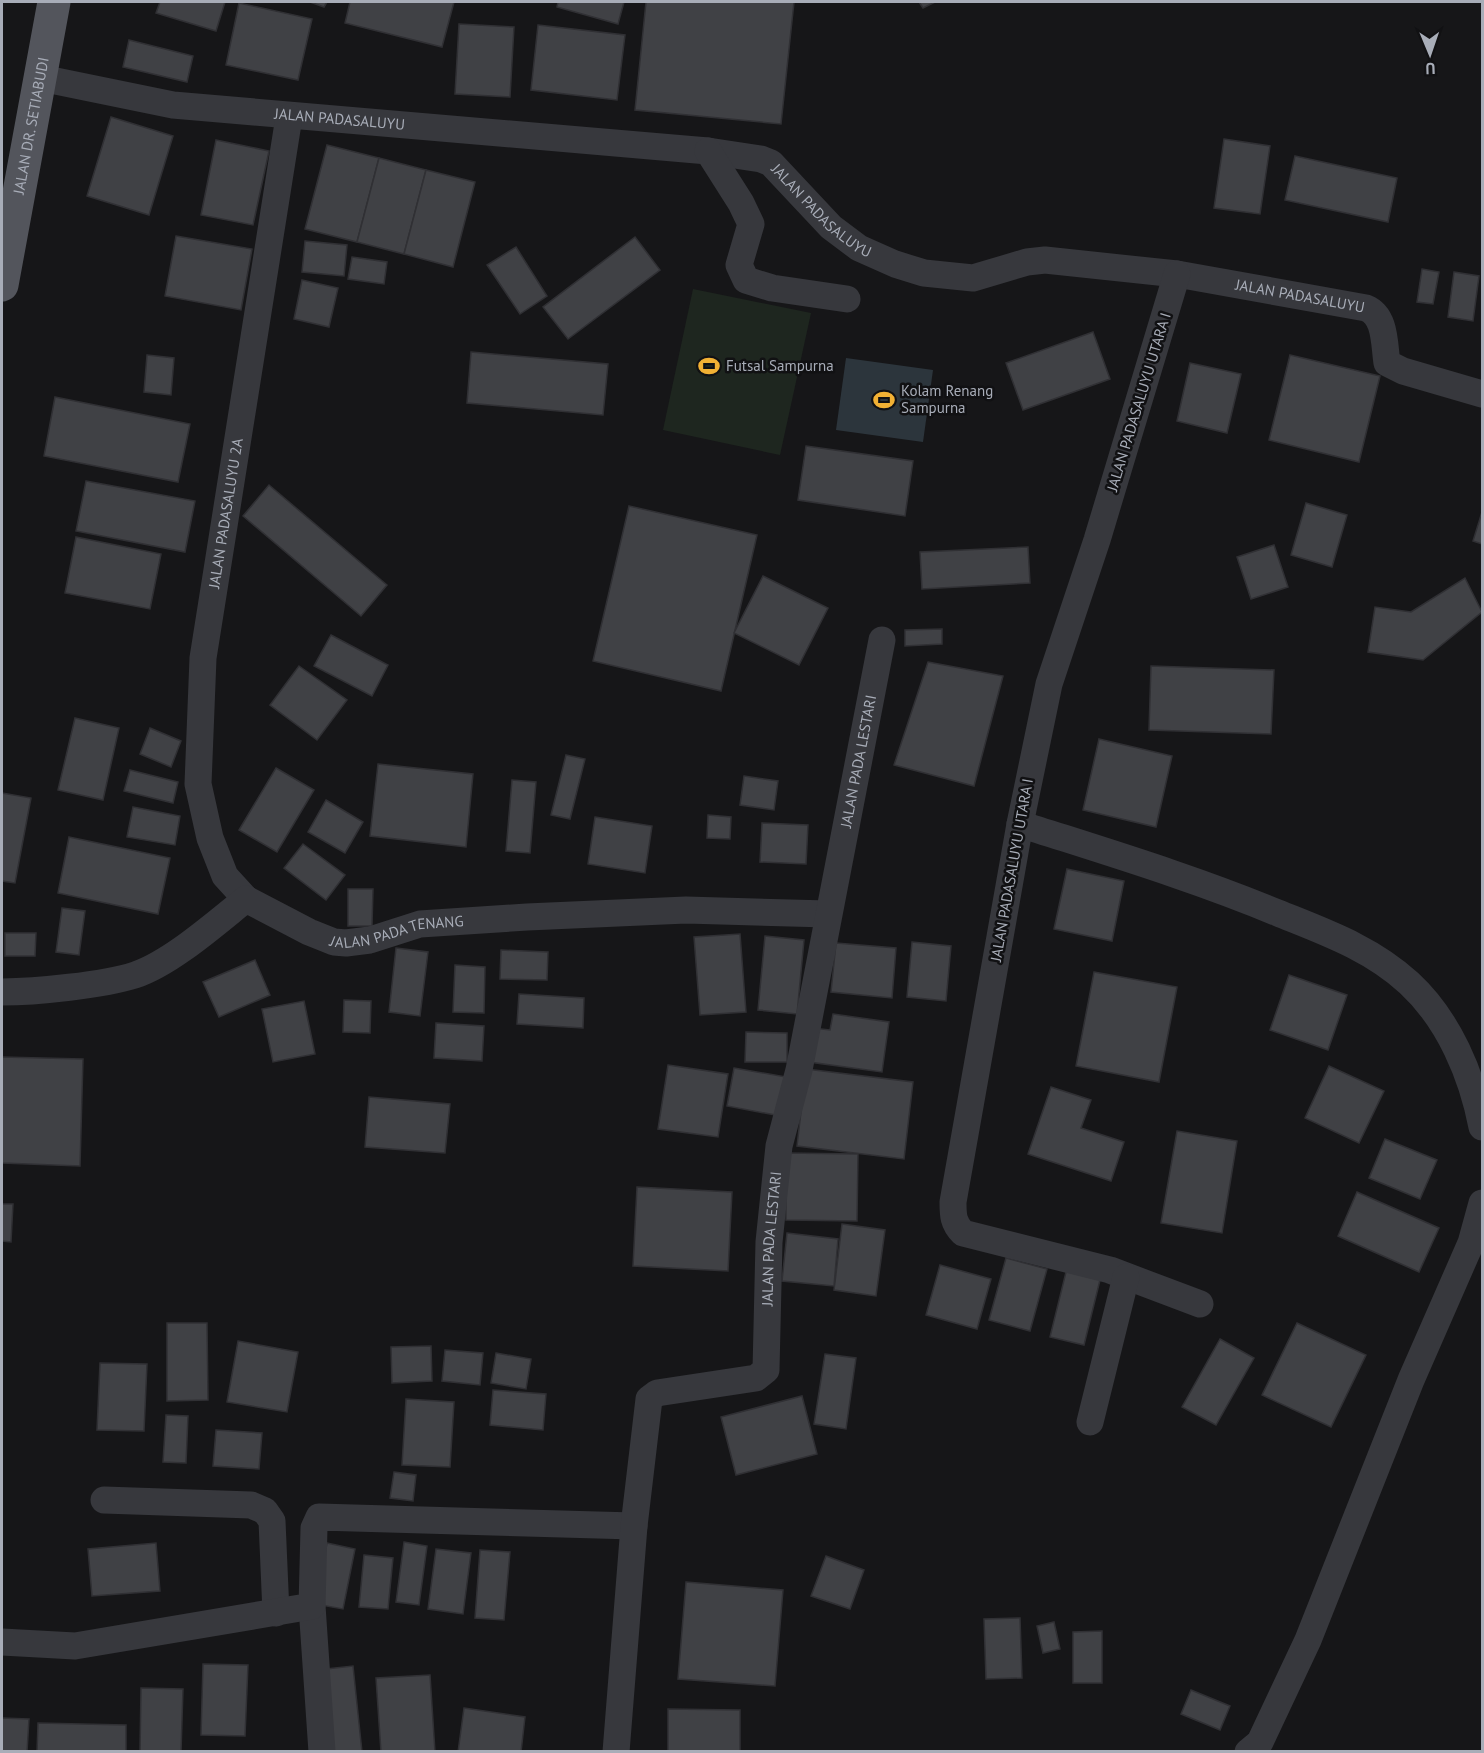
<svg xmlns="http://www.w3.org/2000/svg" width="1484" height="1753" font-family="'PT Sans',sans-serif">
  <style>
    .green { fill: #1e261f }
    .water { fill: #2c353c }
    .building { fill: #404145; stroke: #303034; stroke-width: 1.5 }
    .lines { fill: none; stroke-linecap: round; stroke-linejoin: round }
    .minor { stroke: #37383d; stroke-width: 27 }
    .major { stroke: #53555c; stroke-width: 33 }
    .labels { text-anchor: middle; stroke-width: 5; stroke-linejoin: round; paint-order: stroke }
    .street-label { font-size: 15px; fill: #a8adb8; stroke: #111113 }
    .poi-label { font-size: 15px; fill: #a8adb8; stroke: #111113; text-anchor: start }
  </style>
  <rect width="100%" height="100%" fill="#161618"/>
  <polygon class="green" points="693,289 811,313 780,455 663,430"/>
  <polygon class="water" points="846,358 933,370 923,442 836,430"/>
  <g class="building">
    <polygon points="160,2 225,2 216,31 156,13"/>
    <polygon points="310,2 327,2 324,7"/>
    <polygon points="350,2 454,2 442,47 345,23"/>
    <polygon points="558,2 624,2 618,24 557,7"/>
    <polygon points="646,2 794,2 781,124 635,110"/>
    <polygon points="919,2 935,2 923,8"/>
    <polygon points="239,3 312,19 298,80 226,65"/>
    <polygon points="459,24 514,27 510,97 455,94"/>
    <polygon points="538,25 625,35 617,100 531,90"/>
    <polygon points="129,40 193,56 187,82 123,67"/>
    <polygon points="111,117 173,136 149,215 87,196"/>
    <polygon points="1224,139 1270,146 1260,214 1214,208"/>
    <polygon points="216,140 269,151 253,225 201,215"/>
    <polygon points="327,145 379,158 357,242 305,229"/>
    <polygon points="1295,156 1397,178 1388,222 1285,200"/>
    <polygon points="379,158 426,170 404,254 357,242"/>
    <polygon points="426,170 475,182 453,267 404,254"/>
    <polygon points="176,236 252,249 241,310 165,296"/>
    <polygon points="635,237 660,270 568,339 543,307"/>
    <polygon points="305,241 347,245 344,276 302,272"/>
    <polygon points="516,247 547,296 520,314 487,265"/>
    <polygon points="352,257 387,262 384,284 348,279"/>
    <polygon points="1422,269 1439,272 1433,304 1417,302"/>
    <polygon points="1454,272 1479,276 1473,321 1448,317"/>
    <polygon points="302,280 338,288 329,327 294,319"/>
    <polygon points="1093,332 1110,379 1023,410 1006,363"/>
    <polygon points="471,352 608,364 603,415 467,403"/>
    <polygon points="147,355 174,358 171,395 144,392"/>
    <polygon points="1290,355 1380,376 1359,462 1269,440"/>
    <polygon points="1190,363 1241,374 1227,433 1177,421"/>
    <polygon points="55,397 190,424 178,482 44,456"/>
    <polygon points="806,446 913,461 905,516 798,500"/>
    <polygon points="86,481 195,501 185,552 76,531"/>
    <polygon points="269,485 387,585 361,616 243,516"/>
    <polygon points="1306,503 1347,515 1332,567 1291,555"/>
    <polygon points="629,506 757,535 721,691 593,661"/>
    <polygon points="1482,512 1482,544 1473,541"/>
    <polygon points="76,537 161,554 150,609 65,593"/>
    <polygon points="1274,545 1288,587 1251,599 1237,557"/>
    <polygon points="1028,547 1030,583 922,589 920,552"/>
    <polygon points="763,576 828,608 799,665 734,633"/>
    <polygon points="1465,578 1482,612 1423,660 1368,652 1375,607 1411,612"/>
    <polygon points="942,629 942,644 905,646 905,630"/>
    <polygon points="331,635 388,665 372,696 314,666"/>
    <polygon points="928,662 1003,676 974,786 894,765"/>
    <polygon points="299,666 347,700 317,740 270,705"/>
    <polygon points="1151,666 1274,670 1271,734 1149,730"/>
    <polygon points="75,718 119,728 103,800 58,790"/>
    <polygon points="150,728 181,741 171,767 140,754"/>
    <polygon points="1099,739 1172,756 1156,827 1083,810"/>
    <polygon points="566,755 585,759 570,819 551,815"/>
    <polygon points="378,764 473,774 466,847 370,836"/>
    <polygon points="276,768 314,790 277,852 239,830"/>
    <polygon points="130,770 178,782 173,803 124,791"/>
    <polygon points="744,776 778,781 774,810 740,805"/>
    <polygon points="512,780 536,782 530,853 506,851"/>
    <polygon points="2,793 31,798 15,883 2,881"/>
    <polygon points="326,800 363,822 345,853 308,832"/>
    <polygon points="133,807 180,816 175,845 127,837"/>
    <polygon points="708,815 731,817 730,839 707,838"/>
    <polygon points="595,817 652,826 645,873 588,864"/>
    <polygon points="762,823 808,825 806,864 760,862"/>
    <polygon points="69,837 170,858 158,914 58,893"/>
    <polygon points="303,844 345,875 326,900 284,868"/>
    <polygon points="1067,869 1124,881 1112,941 1054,929"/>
    <polygon points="348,889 373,889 372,926 348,926"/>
    <polygon points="62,908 85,911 79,955 56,952"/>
    <polygon points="5,933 36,933 35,956 5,956"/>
    <polygon points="740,934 746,1012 700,1015 694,937"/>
    <polygon points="765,936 804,940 797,1014 758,1010"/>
    <polygon points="912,942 951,946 946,1001 907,997"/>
    <polygon points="836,943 896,948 892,998 831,992"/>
    <polygon points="396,948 428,952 420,1016 389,1012"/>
    <polygon points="501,950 548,952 547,980 500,979"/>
    <polygon points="255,960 270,995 219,1017 203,982"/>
    <polygon points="455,965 485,967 484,1013 453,1012"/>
    <polygon points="1094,972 1177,987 1159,1082 1076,1066"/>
    <polygon points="1289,975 1347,995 1328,1050 1270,1030"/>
    <polygon points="519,994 584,998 583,1028 517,1024"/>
    <polygon points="344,1000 371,1001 370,1033 343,1032"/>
    <polygon points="304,1001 315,1054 273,1062 262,1009"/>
    <polygon points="833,1014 889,1022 882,1072 809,1062 813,1028 830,1030"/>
    <polygon points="436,1023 484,1026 482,1061 434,1058"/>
    <polygon points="746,1032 787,1033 787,1062 745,1062"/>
    <polygon points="2,1057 83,1059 80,1166 2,1163"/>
    <polygon points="668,1065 728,1074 718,1137 658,1129"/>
    <polygon points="1329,1066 1384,1091 1359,1143 1305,1118"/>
    <polygon points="734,1068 792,1078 786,1117 727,1106"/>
    <polygon points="806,1069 913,1082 904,1159 797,1146"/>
    <polygon points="1051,1087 1091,1100 1081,1128 1124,1142 1111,1181 1028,1154"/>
    <polygon points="369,1097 450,1104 445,1153 365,1147"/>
    <polygon points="1177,1131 1237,1141 1222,1233 1161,1223"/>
    <polygon points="1385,1139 1437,1160 1420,1199 1369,1178"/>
    <polygon points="786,1153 858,1154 857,1221 786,1220"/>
    <polygon points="637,1187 732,1192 728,1271 633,1266"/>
    <polygon points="1357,1192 1439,1228 1419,1272 1338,1236"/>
    <polygon points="2,1204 13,1204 11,1242 2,1241"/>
    <polygon points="842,1224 885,1230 876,1296 834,1290"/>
    <polygon points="787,1233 838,1239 834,1286 782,1281"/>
    <polygon points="1006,1258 1047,1269 1030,1331 989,1320"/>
    <polygon points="940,1265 991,1279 977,1329 926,1315"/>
    <polygon points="1067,1268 1101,1276 1084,1345 1050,1337"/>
    <polygon points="167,1323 207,1323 208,1400 167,1401"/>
    <polygon points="1297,1323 1366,1355 1331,1427 1262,1395"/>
    <polygon points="1220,1339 1254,1358 1216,1425 1182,1407"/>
    <polygon points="238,1341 298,1352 287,1412 227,1402"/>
    <polygon points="431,1346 432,1381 392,1383 391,1347"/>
    <polygon points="445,1350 483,1353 480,1385 442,1381"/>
    <polygon points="496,1353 531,1359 526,1389 491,1383"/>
    <polygon points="825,1354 856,1358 846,1429 814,1424"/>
    <polygon points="100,1363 147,1364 144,1431 97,1430"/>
    <polygon points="493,1390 546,1394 543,1430 490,1425"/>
    <polygon points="802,1396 817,1454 736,1475 721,1417"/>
    <polygon points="406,1399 454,1402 450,1467 402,1465"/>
    <polygon points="166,1415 188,1416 186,1463 163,1462"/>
    <polygon points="216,1430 262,1433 259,1469 213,1466"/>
    <polygon points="394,1472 416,1475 413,1501 390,1498"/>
    <polygon points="404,1542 427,1546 419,1605 396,1602"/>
    <polygon points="156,1543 160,1591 92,1596 88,1549"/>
    <polygon points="327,1543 355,1549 343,1609 315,1604"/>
    <polygon points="436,1549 471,1553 463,1614 428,1609"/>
    <polygon points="480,1550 510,1552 504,1620 475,1618"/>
    <polygon points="364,1555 393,1558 388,1609 359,1607"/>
    <polygon points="826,1556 864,1570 850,1609 811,1596"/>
    <polygon points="686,1582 783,1590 775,1686 678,1679"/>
    <polygon points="1020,1618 1022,1678 986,1679 984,1619"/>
    <polygon points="1054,1622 1060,1649 1043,1653 1037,1626"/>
    <polygon points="1102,1631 1102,1683 1073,1683 1073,1632"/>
    <polygon points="203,1664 248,1665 245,1736 201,1735"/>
    <polygon points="353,1666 362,1752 326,1752 317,1670"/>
    <polygon points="430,1675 435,1752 381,1752 376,1678"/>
    <polygon points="141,1688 183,1689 181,1752 140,1752"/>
    <polygon points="1191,1690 1230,1706 1220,1730 1181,1714"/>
    <polygon points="464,1708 525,1717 521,1752 458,1752"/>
    <polygon points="668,1709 740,1710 740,1752 668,1752"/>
    <polygon points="2,1718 29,1719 27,1752 2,1752"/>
    <polygon points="38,1723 126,1725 126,1752 37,1752"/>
  </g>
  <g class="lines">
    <g class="minor">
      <path id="s1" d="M41 78 173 105 708 151 761 159 771 163 831 227 859 248 895 264 924 273 973 278 1027 262 1045 260 1177 274 1366 308C1386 316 1384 344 1387 363L1403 371 1482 394"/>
      <polyline points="708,151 741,203 751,224 739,265 746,280 772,288 847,299"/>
      <path d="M1177 274 1097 540 1049 684 1020 824 953 1202C953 1215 953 1223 963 1233L1110 1270 1200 1304"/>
      <path d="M1020 824C1107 852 1194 878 1278 913 1325 932 1371 948 1409 983 1449 1020 1472 1075 1482 1127"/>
      <path id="s2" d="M246 899 225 876 210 838 198 784 203 658 289 117"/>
      <path id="s3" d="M2 992C35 992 104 985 135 975 171 963 216 923 246 899L309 932 334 942 346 943 370 940 420 924 527 917 686 910 828 914"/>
      <polyline points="1090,1422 1126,1277"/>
      <polyline points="104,1500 251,1505 265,1511 272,1521 276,1613"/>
      <polyline points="312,1606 322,1752"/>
      <polyline points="2,1642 75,1646 312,1606 314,1528 319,1517 634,1526"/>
      <path id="s4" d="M616 1752 634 1526 649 1399 657 1393 756 1378 766 1370 769 1242 779 1146 799 1070 882 640"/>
      <polyline points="1248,1752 1260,1742 1308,1640 1411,1380 1471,1243 1482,1203"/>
    </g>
    <path class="major" id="s5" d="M2 285 54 2"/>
  </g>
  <defs>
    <symbol id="stadium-bare" viewBox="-9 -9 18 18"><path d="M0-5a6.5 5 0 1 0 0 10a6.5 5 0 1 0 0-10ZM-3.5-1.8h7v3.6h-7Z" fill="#f2b134" stroke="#111113" stroke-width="2.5" paint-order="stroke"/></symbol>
  </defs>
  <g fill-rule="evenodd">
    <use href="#stadium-bare" x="694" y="351" width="30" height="30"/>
    <use href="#stadium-bare" x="869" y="385" width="30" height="30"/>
  </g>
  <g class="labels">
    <g class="street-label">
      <text dy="5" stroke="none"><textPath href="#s1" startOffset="302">JALAN PADASALUYU</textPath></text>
      <text dy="5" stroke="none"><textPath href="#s5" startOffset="162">JALAN DR. SETIABUDI</textPath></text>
      <text dy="5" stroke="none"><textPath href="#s1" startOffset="806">JALAN PADASALUYU</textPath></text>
      <text dy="5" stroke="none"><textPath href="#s1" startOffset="1310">JALAN PADASALUYU</textPath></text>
      <text transform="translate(1139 402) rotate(-73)" y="5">JALAN PADASALUYU UTARA I</text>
      <text dy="5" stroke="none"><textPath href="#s2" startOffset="400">JALAN PADASALUYU 2A</textPath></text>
      <text dy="5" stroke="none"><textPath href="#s4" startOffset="1095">JALAN PADA LESTARI</textPath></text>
      <text transform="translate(1012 870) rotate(-80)" y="5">JALAN PADASALUYU UTARA I</text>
      <text dy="5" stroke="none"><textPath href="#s3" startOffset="432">JALAN PADA TENANG</textPath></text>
      <text dy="5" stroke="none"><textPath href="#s4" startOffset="609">JALAN PADA LESTARI</textPath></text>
    </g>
    <g class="poi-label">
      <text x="726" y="371">Futsal Sampurna</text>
      <text x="901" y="396">Kolam Renang<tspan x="901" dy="17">Sampurna</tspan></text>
    </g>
  </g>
  <rect width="1484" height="1753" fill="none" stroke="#a8adb8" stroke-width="6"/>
  <g transform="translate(1430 54) rotate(178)" stroke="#111113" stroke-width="4.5" paint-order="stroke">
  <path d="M0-4.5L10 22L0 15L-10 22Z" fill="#a8adb8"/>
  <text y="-9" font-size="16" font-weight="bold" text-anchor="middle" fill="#a8adb8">U</text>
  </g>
</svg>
